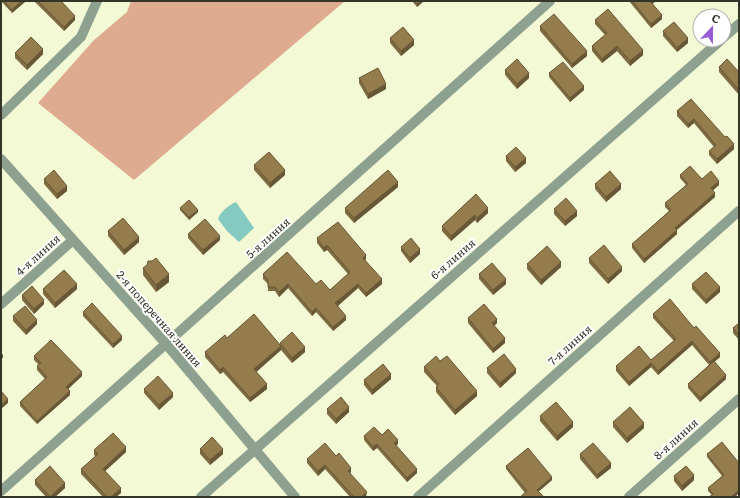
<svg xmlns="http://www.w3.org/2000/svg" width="740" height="498" font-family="Literata,serif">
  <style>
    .forest { fill: #deaa90 }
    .water { fill: #85cac1 }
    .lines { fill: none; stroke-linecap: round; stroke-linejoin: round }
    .street { stroke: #8ea191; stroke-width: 10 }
    .wall { fill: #7f6b42 }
    .shaded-wall { fill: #685736 }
    .building { fill: #947c4d; stroke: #685736 }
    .labels { text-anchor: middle; stroke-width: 4; stroke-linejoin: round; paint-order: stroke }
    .street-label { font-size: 11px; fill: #323527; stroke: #fff }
  </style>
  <rect width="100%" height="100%" fill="#f2f9d4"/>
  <polygon class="forest" points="131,1 345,1 134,180 38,103 94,40 127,12"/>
  <path class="water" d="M236 202 254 228 239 242 227 231 218 219C220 212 229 205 236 202Z"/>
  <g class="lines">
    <g class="street">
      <polyline points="724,37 739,24"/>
      <polyline points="1,115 81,37 97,1"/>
      <polyline points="1,159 167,345 295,497"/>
      <polyline points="1,304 73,240"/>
      <polyline points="1,491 550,1"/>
      <polyline points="201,497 721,40"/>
      <polyline points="418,497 739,211"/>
      <polyline points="629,497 739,399"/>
    </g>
  </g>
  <g class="wall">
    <polygon points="1,1 26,1 12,13"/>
    <polygon points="34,1 61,1 75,20 64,31"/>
    <polygon points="412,1 424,1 417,7"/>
    <polygon points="629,1 656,1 652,4 662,19 651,28"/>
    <polygon points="595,20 643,55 630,66 617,51 602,63 592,51 592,46 605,35 595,24"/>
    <polygon points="540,26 587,56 572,68 540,31"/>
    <polygon points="663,31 688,43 677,52 663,36"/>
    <polygon points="390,38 414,45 401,56 390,43"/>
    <polygon points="15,53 43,54 27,70 15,58"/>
    <polygon points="719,67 739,72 739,95 719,72"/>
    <polygon points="505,70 529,78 517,89 505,75"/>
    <polygon points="549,73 584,90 570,102 549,77"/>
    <polygon points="359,78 386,89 368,99 359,83"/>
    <polygon points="691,99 734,149 717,164 709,155 709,151 714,147 694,123 688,128 677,116 677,111"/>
    <polygon points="506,156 526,163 515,172 506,161"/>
    <polygon points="254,165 285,175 270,188 254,170"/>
    <polygon points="680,175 702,179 719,185 713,190 715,197 677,230 677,234 644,263 632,248 632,244 669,211 665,207 665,203 686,185 680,178"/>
    <polygon points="44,179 67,191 57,199 44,184"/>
    <polygon points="595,184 621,189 606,202 595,189"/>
    <polygon points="398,187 354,223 345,213 345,208"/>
    <polygon points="476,194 488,213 477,223 475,220 451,241 442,231 442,226"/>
    <polygon points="180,208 198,212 189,220 180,210"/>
    <polygon points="554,209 577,216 565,226 554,214"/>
    <polygon points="108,231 139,242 124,255 108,236"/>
    <polygon points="188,234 220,240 203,255 188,238"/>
    <polygon points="317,238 366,259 365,260 382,284 366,297 358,288 338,306 346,320 333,331 316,312 312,316 288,288 279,297 275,291 268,291 268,284 263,279 263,274 316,284 330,290 348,274 327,250 324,252 317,243"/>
    <polygon points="401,247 420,254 410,263 401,251"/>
    <polygon points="589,258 622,271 608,284 589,263"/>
    <polygon points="527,264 561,267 541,285 527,269"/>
    <polygon points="143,268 169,282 156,292 143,275"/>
    <polygon points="479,274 506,284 493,295 479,279"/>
    <polygon points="692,284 720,292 706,304 692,289"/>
    <polygon points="43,289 77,289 55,308 43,294"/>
    <polygon points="22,295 44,304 34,314 22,300"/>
    <polygon points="83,312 122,340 113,348 83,316"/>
    <polygon points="653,314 720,357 714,362 726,379 700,402 688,388 688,384 709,365 692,345 658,375 651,367 629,386 616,371 616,366 651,360 674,341 653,318"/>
    <polygon points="13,316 37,324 26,335 13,321"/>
    <polygon points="468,318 497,323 494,326 505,343 493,353 468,323"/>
    <polygon points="739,323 739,340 733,333 733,328"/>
    <polygon points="227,338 280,344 305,352 292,363 281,350 256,372 267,389 250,402 223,372 220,374 205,357 205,352"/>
    <polygon points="34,356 82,376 68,389 70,395 37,424 20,406 20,402 45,379 37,370 37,366 39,365 34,360"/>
    <polygon points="440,361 477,396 455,415 436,392 436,387 437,386 424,372 424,367"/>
    <polygon points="487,368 516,373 500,388 487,373"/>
    <polygon points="391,379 372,395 364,385 364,380"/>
    <polygon points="144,389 173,397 159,410 144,393"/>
    <polygon points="327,409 349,412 336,424 327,414"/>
    <polygon points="540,416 573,427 557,441 540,421"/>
    <polygon points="613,422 644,428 627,443 613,427"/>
    <polygon points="382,435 398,444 396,445 417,473 407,482 377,448 373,451 364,440 364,436"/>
    <polygon points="200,449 223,454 210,465 200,454"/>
    <polygon points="94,450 126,452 105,471 121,493 116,497 103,497 81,474 81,469 96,457 94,455"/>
    <polygon points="580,454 611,468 597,479 580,459"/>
    <polygon points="707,454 739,493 735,497 709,497 712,495 708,491 708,488 722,476 707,457"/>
    <polygon points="336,456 351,472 350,473 366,497 350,497 325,469 318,476 307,463 307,459"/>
    <polygon points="506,466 552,480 539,491 525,493 506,469"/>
    <polygon points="674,476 694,480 682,491 674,481"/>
    <polygon points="35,480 65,488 55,497 46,497 35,485"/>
  </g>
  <g class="shaded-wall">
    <polygon points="21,1 26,1 12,13 12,10"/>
    <polygon points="421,1 424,1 417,7 417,4"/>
    <polygon points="651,1 656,1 650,6"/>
    <polygon points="662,15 662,19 651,28 651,24"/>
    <polygon points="75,16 75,20 64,31 64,27"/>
    <polygon points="688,38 688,43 677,52 677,48"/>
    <polygon points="414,40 414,45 401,56 401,51"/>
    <polygon points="617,46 617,51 602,63 602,59"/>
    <polygon points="43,49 43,54 27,70 27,65"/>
    <polygon points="643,50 643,55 630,66 630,61"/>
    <polygon points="587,51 587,56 572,68 572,64"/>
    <polygon points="529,73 529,78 517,89 517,84"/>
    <polygon points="386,84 386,89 368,99 368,94"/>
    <polygon points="584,86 584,90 570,102 570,98"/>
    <polygon points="694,119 694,123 688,128 688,124"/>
    <polygon points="734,144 734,149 717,164 717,159"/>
    <polygon points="526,158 526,163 515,172 515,167"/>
    <polygon points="285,170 285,175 270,188 270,183"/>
    <polygon points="719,181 719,185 711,192 711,188"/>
    <polygon points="398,182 398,187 354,223 354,218"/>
    <polygon points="621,184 621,189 606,202 606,197"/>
    <polygon points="67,186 67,191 57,199 57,194"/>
    <polygon points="715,193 715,197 675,231 675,228"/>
    <polygon points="488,208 488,213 477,223 477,218"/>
    <polygon points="198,210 198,212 189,220 189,217"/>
    <polygon points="577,211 577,216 565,226 565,221"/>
    <polygon points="475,215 475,220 451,241 451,236"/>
    <polygon points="677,230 677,234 644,263 644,259"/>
    <polygon points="220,236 220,240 203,255 203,250"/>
    <polygon points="139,237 139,242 124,255 124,250"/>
    <polygon points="327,245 327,250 324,252 324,248"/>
    <polygon points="420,249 420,254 410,263 410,258"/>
    <polygon points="366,255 366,259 363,262 363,258"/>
    <polygon points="561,262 561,267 541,285 541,280"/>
    <polygon points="622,267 622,271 608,284 608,279"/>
    <polygon points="169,274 169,282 156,292 156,285"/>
    <polygon points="382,279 382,284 366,297 366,293"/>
    <polygon points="506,279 506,284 493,295 493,290"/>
    <polygon points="77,284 77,289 55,308 55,303"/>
    <polygon points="288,284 288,288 279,297 279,292"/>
    <polygon points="358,284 358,288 335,308 335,303"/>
    <polygon points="720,287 720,292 706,304 706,300"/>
    <polygon points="44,300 44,304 34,314 34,309"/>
    <polygon points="316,308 316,312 312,316 312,312"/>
    <polygon points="346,316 346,320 333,331 333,327"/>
    <polygon points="497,319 497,323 492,328 492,323"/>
    <polygon points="37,320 37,324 26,335 26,330"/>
    <polygon points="122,336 122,340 113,348 113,344"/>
    <polygon points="505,338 505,343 493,353 493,349"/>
    <polygon points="692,341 692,345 658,375 658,371"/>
    <polygon points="281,346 281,350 254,374 254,369"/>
    <polygon points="305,347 305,352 292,363 292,358"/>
    <polygon points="720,353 720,357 710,366 710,362"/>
    <polygon points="3,354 3,358 1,359 1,355"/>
    <polygon points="651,363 651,367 629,386 629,382"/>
    <polygon points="223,367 223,372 220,374 220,370"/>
    <polygon points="516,369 516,373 500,388 500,383"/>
    <polygon points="82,372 82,376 66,391 66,387"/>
    <polygon points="391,374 391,379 372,395 372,390"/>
    <polygon points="726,375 726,379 700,402 700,398"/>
    <polygon points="267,384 267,389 250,402 250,398"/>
    <polygon points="70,391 70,395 37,424 37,421"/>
    <polygon points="477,391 477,396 455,415 455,410"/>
    <polygon points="173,393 173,397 159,410 159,405"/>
    <polygon points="8,399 8,403 1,409 1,405"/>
    <polygon points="349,407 349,412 336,424 336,419"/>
    <polygon points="573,422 573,427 557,441 557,436"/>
    <polygon points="644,423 644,428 627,443 627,438"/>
    <polygon points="398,440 398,444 394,447 394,443"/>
    <polygon points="377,444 377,448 373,451 373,447"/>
    <polygon points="126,447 126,452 103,473 103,469"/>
    <polygon points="223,449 223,454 210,465 210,460"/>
    <polygon points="611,463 611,468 597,479 597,475"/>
    <polygon points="325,465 325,469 318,476 318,471"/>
    <polygon points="351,468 351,472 348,475 348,471"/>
    <polygon points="417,469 417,473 407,482 407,478"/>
    <polygon points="694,475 694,480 682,491 682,486"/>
    <polygon points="552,477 552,480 537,493 537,490"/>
    <polygon points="65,483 65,488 55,497 50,497"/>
    <polygon points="121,488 121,493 116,497 111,497"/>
    <polygon points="739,490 739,493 735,497 731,497"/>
    <polygon points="367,492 366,497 361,497"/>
  </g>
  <g class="building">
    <polygon points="4,1 21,1 12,10"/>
    <polygon points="38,1 61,1 75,16 64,27"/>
    <polygon points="414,1 421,1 417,4"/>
    <polygon points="632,1 651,1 650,1 662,15 651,24"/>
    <polygon points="608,9 643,50 630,61 617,46 602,59 592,46 607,33 595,20"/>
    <polygon points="554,14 587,51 572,64 540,26"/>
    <polygon points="674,22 688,38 677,48 663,31"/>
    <polygon points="403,27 414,40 401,51 390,38"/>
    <polygon points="31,37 43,49 27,65 15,53"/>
    <polygon points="517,59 529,73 517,84 505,70"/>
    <polygon points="727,59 739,72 739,90 719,67"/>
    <polygon points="563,62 584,86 570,98 549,73"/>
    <polygon points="378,68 386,84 368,94 359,78"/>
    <polygon points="691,99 725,137 727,136 734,144 717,159 709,151 716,145 694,119 688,124 677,111"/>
    <polygon points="516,147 526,158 515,167 506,156"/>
    <polygon points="269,152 285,170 270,183 254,165"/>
    <polygon points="690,166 702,179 711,171 719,181 711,188 715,193 675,228 677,230 644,259 632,244 671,210 665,203 688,184 680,175"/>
    <polygon points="54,170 67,186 57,194 44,179"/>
    <polygon points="388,170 398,182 354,218 345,208"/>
    <polygon points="610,171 621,184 606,197 595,184"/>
    <polygon points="476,194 488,208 477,218 475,215 451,236 442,226"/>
    <polygon points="566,198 577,211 565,221 554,209"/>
    <polygon points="189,200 198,210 189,217 180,208"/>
    <polygon points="123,218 139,237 124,250 108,231"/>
    <polygon points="205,219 220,236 203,250 188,234"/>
    <polygon points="338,222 366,255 363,258 382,279 366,293 358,284 335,303 346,316 333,327 316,308 312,312 288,284 279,292 275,287 268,287 268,280 263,274 287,252 316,284 321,280 330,290 350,272 327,245 324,248 317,238"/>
    <polygon points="411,238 420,249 410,258 401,247"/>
    <polygon points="604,245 622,267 608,279 589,258"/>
    <polygon points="547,246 561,262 541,280 527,264"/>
    <polygon points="156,258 169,274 156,285 143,268 147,265 148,261 152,261"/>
    <polygon points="492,263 506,279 493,290 479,274"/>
    <polygon points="64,270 77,284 55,303 43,289"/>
    <polygon points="706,272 720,287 706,300 692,284"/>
    <polygon points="32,286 44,300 34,309 22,295"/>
    <polygon points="670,299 694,328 696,326 720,353 710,362 692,341 658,371 651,363 629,382 616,366 639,346 651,360 676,339 653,314"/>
    <polygon points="92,303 122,336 113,344 83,312"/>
    <polygon points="484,304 497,319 492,323 505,338 493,349 468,318"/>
    <polygon points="25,306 37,320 26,330 13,316"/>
    <polygon points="254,314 281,346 254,369 267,384 250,398 223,367 220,370 205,352 225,335 227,338"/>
    <polygon points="739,323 739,335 733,328"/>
    <polygon points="292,332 305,347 292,358 280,343"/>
    <polygon points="51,340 82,372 66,387 70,391 37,421 20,402 47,377 37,366 41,363 34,356"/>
    <polygon points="504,354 516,369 500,383 487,368"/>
    <polygon points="436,356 440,361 447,356 477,391 455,410 436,387 439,384 424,367"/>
    <polygon points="714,361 726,375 700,398 688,384"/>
    <polygon points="383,364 391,374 372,390 364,380"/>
    <polygon points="158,376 173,393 159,405 144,389"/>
    <polygon points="1,391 8,399 1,405"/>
    <polygon points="341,397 349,407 336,419 327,409"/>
    <polygon points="556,402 573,422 557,436 540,416"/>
    <polygon points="630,407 644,423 627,438 613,422"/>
    <polygon points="374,427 382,435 388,429 398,440 394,443 417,469 407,478 377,444 373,447 364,436"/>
    <polygon points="113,433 126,447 103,469 121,488 111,497 107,497 81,469 98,454 94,450"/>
    <polygon points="212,437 223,449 210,460 200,449"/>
    <polygon points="722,442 739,463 739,490 731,497 709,497 713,494 708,488 724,475 707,454"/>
    <polygon points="325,443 336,456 339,453 351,468 348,471 367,492 361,497 354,497 325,465 318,471 307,459"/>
    <polygon points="593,443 611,463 597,475 580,454"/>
    <polygon points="528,448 552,477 537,490 544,497 520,497 527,491 506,466"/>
    <polygon points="50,466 65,483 50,497 35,480"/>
    <polygon points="686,466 694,475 682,486 674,476"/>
  </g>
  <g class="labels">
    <g class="street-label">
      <text transform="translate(268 238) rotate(-42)" y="4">5-я линия</text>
      <text transform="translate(38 255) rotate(-42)" y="4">4-я линия</text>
      <text transform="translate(453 259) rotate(-41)" y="4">6-я линия</text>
      <text transform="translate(159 319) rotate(49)" y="4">2-я поперечная линия</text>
      <text transform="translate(570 345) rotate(-42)" y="4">7-я линия</text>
      <text transform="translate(676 439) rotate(-42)" y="4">8-я линия</text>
    </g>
  </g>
  <rect width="740" height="498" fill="none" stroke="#323527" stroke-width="4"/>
  <g transform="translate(712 28) rotate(22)"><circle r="19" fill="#ffffff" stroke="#adaea9"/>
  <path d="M0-3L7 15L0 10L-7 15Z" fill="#995cd4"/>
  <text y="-6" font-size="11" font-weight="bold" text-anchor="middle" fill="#323527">С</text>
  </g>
</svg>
